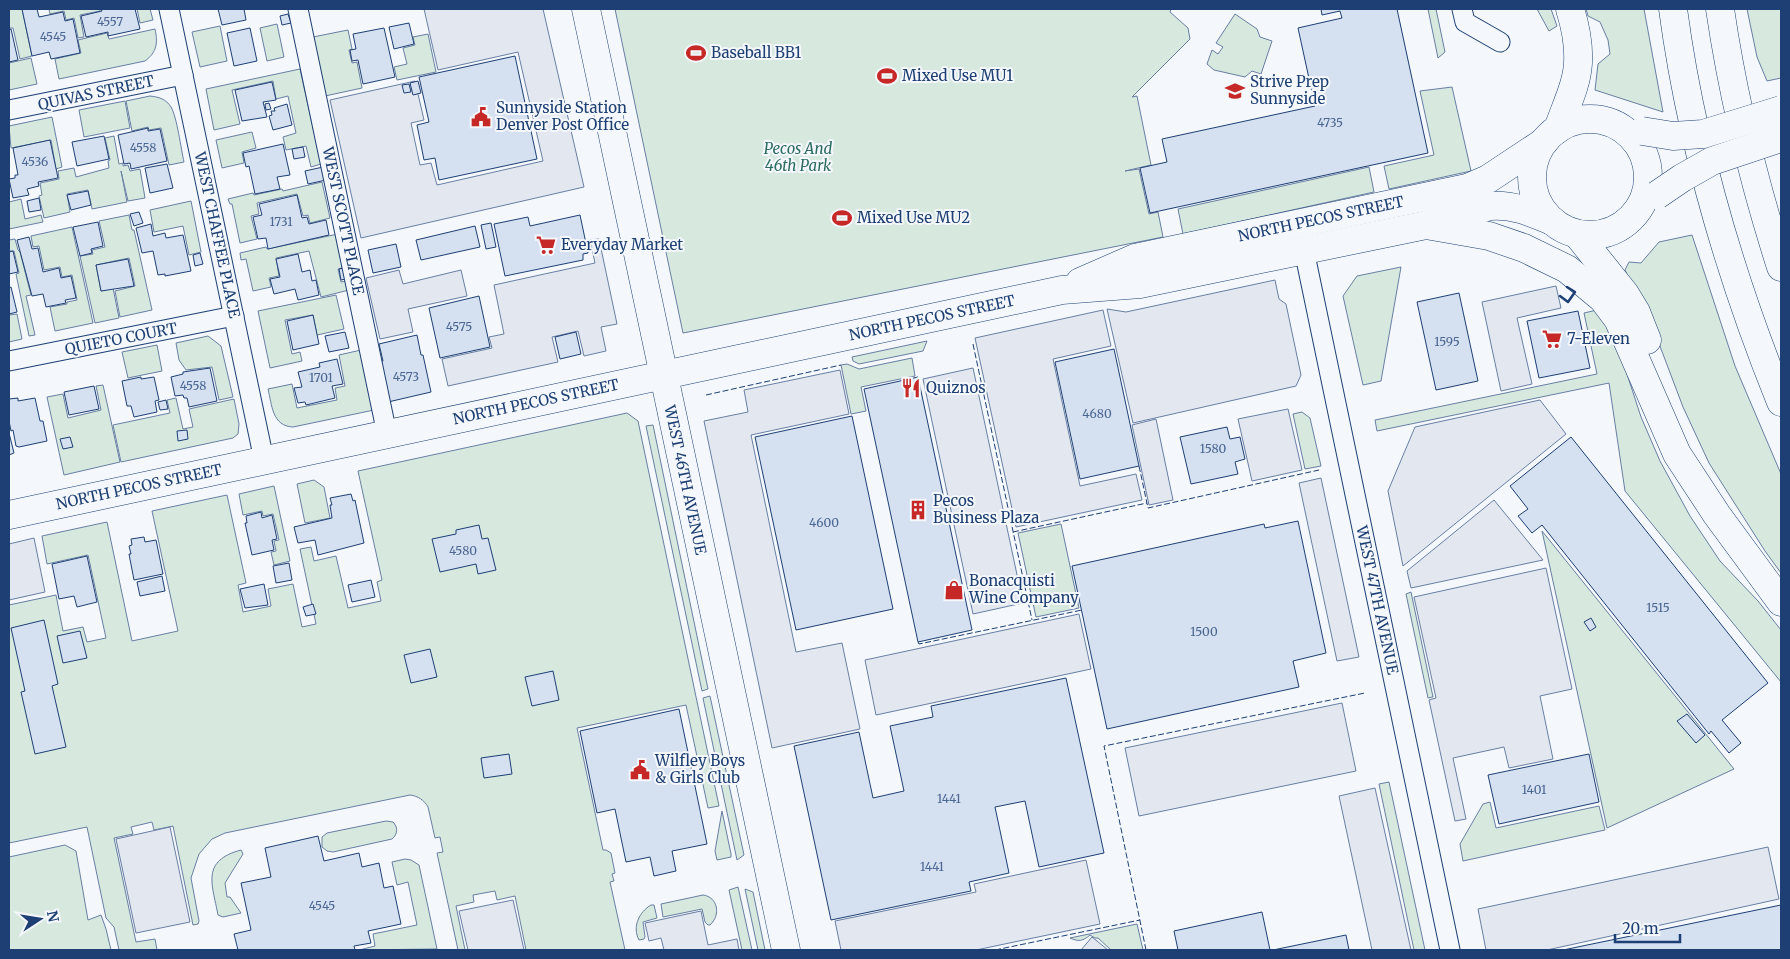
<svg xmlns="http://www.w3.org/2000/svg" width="1790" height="959" font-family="Merriweather,serif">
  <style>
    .green { fill: #d7e8df; stroke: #687fa3 }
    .parking { fill: #e3e8f0; stroke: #687fa3 }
    .building { fill: #d5e0f0; stroke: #1d3f73 }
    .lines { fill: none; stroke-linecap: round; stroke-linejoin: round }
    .street-casing { stroke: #1d3f73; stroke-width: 21 }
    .secondary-casing { stroke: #1d3f73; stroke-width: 29 }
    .highway-casing { stroke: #1d3f73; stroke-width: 29 }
    .street { stroke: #f4f7fb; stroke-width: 19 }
    .secondary { stroke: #f4f7fb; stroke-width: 28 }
    .highway { stroke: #f4f7fb; stroke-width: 28 }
    .secondary-bridge-casing { stroke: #1d3f73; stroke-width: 29; stroke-linecap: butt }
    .secondary-bridge { stroke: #f4f7fb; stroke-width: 28 }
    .fence { stroke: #1d3f73; stroke-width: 1; stroke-dasharray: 6 2.5; stroke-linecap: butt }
    .wall { stroke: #1d3f73; stroke-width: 2.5 }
    .labels { text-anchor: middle; stroke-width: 4; stroke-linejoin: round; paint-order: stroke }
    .number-label { font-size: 12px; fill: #4b6792 }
    .poi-label { font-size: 15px; fill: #1d3f73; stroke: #f4f7fb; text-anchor: start }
    .street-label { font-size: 15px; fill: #1d3f73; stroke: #f4f7fb }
    .park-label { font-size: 15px; font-style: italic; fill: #2c6c60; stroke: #f4f7fb }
  </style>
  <rect width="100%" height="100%" fill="#f4f7fb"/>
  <g class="green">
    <polygon points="9,9 22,9 32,56 20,59 13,28 9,28"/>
    <polygon points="49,9 100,9 100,11 80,15 84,37 78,38 74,18 66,20 64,11 50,14"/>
    <polygon points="137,9 150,9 153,20 140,23"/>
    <polygon points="615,9 1171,9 1170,12 1188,28 1190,39 1132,97 1137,96 1151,165 1125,171 1139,169 1149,214 1158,212 1163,237 683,333"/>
    <polygon points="1428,9 1436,9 1445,52 1438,58"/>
    <polygon points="1537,9 1551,9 1557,26 1549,31"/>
    <polygon points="1586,9 1644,9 1663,112 1595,90 1598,64 1610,54 1608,40 1600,22 1588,16"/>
    <polygon points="1747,9 1781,9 1781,78 1767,81 1757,57"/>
    <polygon points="1235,14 1257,29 1260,37 1272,41 1261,74 1252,71 1245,77 1214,70 1207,64 1212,50 1218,54 1223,47 1216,43"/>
    <polygon points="277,24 284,57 267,61 260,28"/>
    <polygon points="220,26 227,61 200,67 192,32"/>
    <path d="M155 29C158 43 157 52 145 61L59 79 55 59 81 53 78 40 107 33 109 39Z"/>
    <polygon points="348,30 352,49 349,50 352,63 357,62 362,88 325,96 313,37"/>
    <polygon points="428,34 436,72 397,80 394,67 407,64 403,48 415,45 413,37"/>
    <polygon points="31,58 37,84 9,90 9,63"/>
    <polygon points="300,69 321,164 311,167 306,146 286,150 283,137 296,133 288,96 276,99 273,81 232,90 240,124 214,130 206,89"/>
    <polygon points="1452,87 1471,171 1389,189 1384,166 1434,155 1420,91"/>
    <path d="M150 96C159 97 166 99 171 107 177 117 181 149 184 162L169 165 161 128 149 130 148 127 132 131 126 101Z"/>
    <polygon points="125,101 130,128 84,137 79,110"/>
    <polygon points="52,117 62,167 56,169 51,140 11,148 9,126"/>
    <polygon points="252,132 256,148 242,152 244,163 222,168 216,140"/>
    <polygon points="114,136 119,164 123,163 123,166 128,165 130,171 140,169 145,198 128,201 121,171 127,202 92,209 88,190 67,194 70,212 44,218 39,196 42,195 40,183 59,179 58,171 74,168 76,177 109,168 108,161 110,160 105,138"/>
    <polygon points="1369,167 1374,192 1183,234 1178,209"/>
    <polygon points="322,182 330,218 310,223 308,215 303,216 297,194 257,203 259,214 251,216 257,239 240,243 232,204 230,204 228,199 253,193 254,195 282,189 283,191"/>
    <polygon points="21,199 25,219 41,215 43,222 9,229 9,202"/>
    <polygon points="191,201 201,252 189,255 183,226 154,232 150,210"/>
    <polygon points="129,215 132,230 134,230 152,310 120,317 115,291 135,286 129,258 96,265 101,291 113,288 119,318 95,323 80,256 93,254 92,250 105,247 99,221"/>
    <polygon points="72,227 93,323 55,331 50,307 67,304 67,302 77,300 72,275 62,277 60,267 44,270 39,246 33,247 31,236"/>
    <polygon points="338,234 345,267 338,269 341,282 347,281 349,290 321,297 309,251 276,258 279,276 269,278 271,287 253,291 246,259 241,260 240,253 266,247 267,249"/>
    <polygon points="1692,235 1735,366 1781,474 1781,573 1765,551 1709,463 1683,407 1655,333 1625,270 1629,262 1641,263 1659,242"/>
    <polygon points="15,239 18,250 20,252 31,295 26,296 35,335 29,336 16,274 19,273 14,251 9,251 9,240"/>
    <polygon points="1401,267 1381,381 1363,385 1343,296 1357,276"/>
    <polygon points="336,295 344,329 317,335 313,315 285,320 292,354 300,352 302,361 270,368 258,311"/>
    <polygon points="1597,310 1612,328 1641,417 1660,461 1690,516 1720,561 1758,601 1781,630 1781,682 1625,491 1609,383 1377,431 1375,420 1597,374 1584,313"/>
    <polygon points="17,314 22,339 9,342 9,315"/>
    <polygon points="208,336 221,346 233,397 219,400 212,367 186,370 179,360 176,343"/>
    <polygon points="927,341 923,351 859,364 853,361 852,357"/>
    <polygon points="157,345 162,371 128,378 122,352"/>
    <path d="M361 350 374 410 293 427C272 426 272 405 268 389L292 384 297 408 337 400 335 388 345 386 339 355Z"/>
    <polygon points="912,358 915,376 861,387 866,411 851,414 841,365 847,364 859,369"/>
    <polygon points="103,385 120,462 64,475 47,397 63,394 68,418 101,410 96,386"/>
    <polygon points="176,398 183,429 193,427 189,409 234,399 239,424 238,434 233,438 121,462 113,425 170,413 167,400"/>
    <polygon points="1302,412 1310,418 1321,466 1305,469 1293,414"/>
    <path d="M627 413 638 421 719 806 708 808 686 705 577 728 603 850H606L611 853 615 873 612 874 614 881 610 882 625 950H526L515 896 497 900 495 891 473 895 474 902 456 906 465 950H458L437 853 443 852 440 837 435 838 428 807C424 800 418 796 410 795L225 833 212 839 199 854 191 878 199 921 198 924 193 925 173 826 154 830 152 822 131 827 133 834 114 838 136 942 155 939 157 950H119L114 927 106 918 87 827 9 843V605L56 595 63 631 83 627 87 642 106 638 88 555 47 564 42 536 107 522 132 641 178 631 152 511 227 495 246 583 238 585 243 612 271 606 268 589 293 584 302 627 316 624 300 549 311 547 314 561 336 556 348 608 381 601 377 582 382 580 358 471Z"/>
    <polygon points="653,425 708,689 702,691 646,426"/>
    <polygon points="314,480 324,487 330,518 305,523 297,484"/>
    <polygon points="274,486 290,561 274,565 271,552 276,551 274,541 279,540 273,514 263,516 262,511 243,515 239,494"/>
    <polygon points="1061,524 1079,608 1036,617 1018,533"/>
    <polygon points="1542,531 1734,769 1607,828"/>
    <polygon points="1411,592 1433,697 1428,698 1406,594"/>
    <polygon points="710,696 744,855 737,860 703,698"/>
    <polygon points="1389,782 1425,950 1414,950 1379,784"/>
    <polygon points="1490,802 1496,828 1599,806 1605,830 1463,861 1460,844 1483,804"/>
    <polygon points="722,811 731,854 731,857 717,860 715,851"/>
    <path d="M386 821 393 822C398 827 398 834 392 839L333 852 327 851 322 847V837L327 833Z"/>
    <polygon points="65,845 76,851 88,920 101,915 106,929 111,950 9,950 9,857"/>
    <path d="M241 850 243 854 225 883 227 897H230L241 913 223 917 218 915C212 883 201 861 241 850Z"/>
    <polygon points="405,859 411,860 419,865 437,949 359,950 375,946 373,934 417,925 408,882 397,885 392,862"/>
    <polygon points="738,887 752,950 742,950 729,890"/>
    <polygon points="745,889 753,892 765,950 758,950"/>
    <path d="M703 895C718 897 721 915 710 925H708L705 922 702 909 663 917 661 904Z"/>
    <path d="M651 905H654L657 918 643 922 645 937 644 939 639 940C632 927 639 912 651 905Z"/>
    <path d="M1137 924 1143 950H1111L1098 938H1095L1090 935C1083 941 1079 942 1070 938Z"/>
  </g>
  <g class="parking">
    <polygon points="424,9 543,9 584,187 361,238 330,100 415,81 424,120 411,123 420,165 431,163 437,185 543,161 518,52 438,70"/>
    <polygon points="599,239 617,324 601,327 606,351 584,356 578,331 552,337 558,362 448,386 442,359 492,348 489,337 504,334 494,285 595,263 590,240"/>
    <polygon points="399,270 403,284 461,270 467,296 408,309 413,332 380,339 366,278"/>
    <polygon points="1275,280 1279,299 1286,304 1301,375 1296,386 1133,423 1107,309 1126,312"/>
    <polygon points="1556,286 1561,308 1517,318 1532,384 1501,391 1482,302"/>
    <polygon points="1103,310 1111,346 1053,359 1080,486 1136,474 1142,500 1016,527 975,338"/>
    <polygon points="973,368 1023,603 973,614 923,379"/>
    <polygon points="840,370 849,414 751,435 796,652 842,643 860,729 772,748 704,421 748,412 744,390"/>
    <polygon points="1540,400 1566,434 1403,566 1388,491 1415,427"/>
    <polygon points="1288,409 1302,470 1252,481 1238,419"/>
    <polygon points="1156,419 1173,500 1149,505 1132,425"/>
    <polygon points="1321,478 1359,657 1337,661 1299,483"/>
    <polygon points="1494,500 1543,560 1411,588 1407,571"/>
    <polygon points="34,538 45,592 9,600 9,544"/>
    <polygon points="1546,568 1572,689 1540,696 1553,759 1509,768 1504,747 1453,758 1466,819 1455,821 1429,700 1436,698 1414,597"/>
    <polygon points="1079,614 1091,669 876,715 865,660"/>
    <polygon points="1342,703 1356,771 1139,816 1125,748"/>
    <polygon points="1375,788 1411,950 1372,950 1339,796"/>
    <polygon points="170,827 190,922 136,933 116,839"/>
    <polygon points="1768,847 1779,899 1547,950 1486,950 1478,909"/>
    <polygon points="1086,860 1100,924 976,950 841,950 835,921 976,892 974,884"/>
    <polygon points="513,900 524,950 468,950 459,911"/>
    <polygon points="701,911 708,945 737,939 739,950 664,950 661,938 649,941 645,923"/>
    <polygon points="1092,937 1108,950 1081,950"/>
  </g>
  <g class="building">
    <polygon points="22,9 37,9 39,17 63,12 65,21 73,19 80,53 51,59 49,52 32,56"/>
    <polygon points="101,9 135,9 140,29 108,36 108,32 86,37 81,16 102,11"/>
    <polygon points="218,9 244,9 246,20 222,25"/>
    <polygon points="1321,9 1397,9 1428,153 1150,213 1140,168 1167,162 1162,139 1315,106 1298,28 1342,18 1340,11 1322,15"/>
    <polygon points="288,14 291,23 282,25 280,16"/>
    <polygon points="409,23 414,44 394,49 389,27"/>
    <polygon points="250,28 257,61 234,66 227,33"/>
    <polygon points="384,28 395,77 363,84 358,60 352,61 350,50 356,49 353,34"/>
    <polygon points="11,29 18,60 9,62 9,30"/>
    <polygon points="515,56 537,159 439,180 435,158 424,160 417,125 429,122 419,77"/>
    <polygon points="418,81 421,93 413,95 410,83"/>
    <polygon points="272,82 276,100 263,102 267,117 242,121 235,90"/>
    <polygon points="409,84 411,92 404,93 402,85"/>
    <polygon points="269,103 271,109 266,110 265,104"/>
    <polygon points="287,104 292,125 273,130 269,116 272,115 271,111 275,111 274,108"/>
    <polygon points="148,128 148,131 160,129 167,161 131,169 130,163 124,164 118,135"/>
    <polygon points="104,136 109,159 77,166 72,142"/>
    <polygon points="50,140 58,178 38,182 39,186 27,189 29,195 13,198 9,179 15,178 15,175 18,175 13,148"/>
    <polygon points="283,144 290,175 277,177 280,189 255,194 249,166 246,167 243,153"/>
    <polygon points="303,147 305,157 294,159 292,149"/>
    <polygon points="167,164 173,188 150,193 145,168"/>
    <polygon points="323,167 326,180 308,184 305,171"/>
    <polygon points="88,191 91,205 71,210 67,195"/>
    <polygon points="297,195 302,218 307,217 309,224 326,220 329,235 268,249 266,238 258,239 253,217 262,215 259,204"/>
    <polygon points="39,198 41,210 29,212 27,201"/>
    <polygon points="139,212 143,223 134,226 130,214"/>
    <polygon points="580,215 588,253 583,254 583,260 505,276 494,224 528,217 530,226"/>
    <polygon points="98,222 103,246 91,249 92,253 80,256 73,227"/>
    <polygon points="491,223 496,247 486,249 481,225"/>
    <polygon points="151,224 153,236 165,233 166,238 183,235 191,271 165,276 165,274 158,275 153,251 142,253 136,228"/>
    <polygon points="475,226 480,247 421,260 416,240"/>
    <polygon points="29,237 32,249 38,248 43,272 59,268 61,278 71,276 76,298 65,300 66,303 46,307 43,294 32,296 17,240"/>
    <polygon points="396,244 401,267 373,273 368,250"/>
    <polygon points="13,251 18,272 9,274 9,252"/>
    <polygon points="200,253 203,264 195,266 193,255"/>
    <polygon points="298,254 302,272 310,270 312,281 316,280 319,295 298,300 295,289 274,294 270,279 280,277 276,259"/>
    <polygon points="128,259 134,286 101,291 96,265"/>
    <polygon points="344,268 346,279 341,280 339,269"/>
    <polygon points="11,287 17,312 9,314 9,288"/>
    <polygon points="1459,293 1478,381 1436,390 1417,302"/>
    <polygon points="479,296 490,347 440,358 429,308"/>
    <polygon points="1578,311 1590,368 1539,378 1527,321"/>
    <polygon points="313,315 319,344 293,350 287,321"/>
    <polygon points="345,332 349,348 329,352 325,336"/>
    <polygon points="576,332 581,354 560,359 555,337"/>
    <polygon points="417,335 421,355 423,355 431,392 388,402 380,362 383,361 379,344"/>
    <polygon points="1114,349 1139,466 1080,479 1055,362"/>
    <polygon points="337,359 343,384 332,386 335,398 306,405 305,402 298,403 294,388 302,387 298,372 320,367 319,363"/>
    <polygon points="210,368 217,401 189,407 187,398 184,398 183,395 175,396 171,377 183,374 183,372"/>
    <polygon points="141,377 141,379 154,377 159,400 155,401 157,412 134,417 131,406 127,406 122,381"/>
    <polygon points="918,377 972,630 918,642 864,389"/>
    <polygon points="94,386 99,409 69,415 64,392"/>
    <polygon points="18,398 18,401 35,398 40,421 43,421 47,441 19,447 16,446 13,430 11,431 9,421 9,399"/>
    <polygon points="166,400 168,409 160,410 158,402"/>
    <polygon points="852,416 893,609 796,630 755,437"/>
    <polygon points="1227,427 1230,439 1240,437 1245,459 1235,462 1238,474 1191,484 1180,437"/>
    <polygon points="187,430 188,439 178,441 177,431"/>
    <polygon points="9,433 14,453 9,455"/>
    <polygon points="70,437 73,447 63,449 60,439"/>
    <polygon points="1571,437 1768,683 1722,720 1741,743 1729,753 1711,731 1709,734 1542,525 1532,533 1518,516 1528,509 1510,486"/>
    <polygon points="351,494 353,501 355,500 364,543 318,555 315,540 298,543 294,527 332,518 330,505 332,505 330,498"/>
    <polygon points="261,512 262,518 272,515 277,539 272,540 274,550 252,555 245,523 247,523 246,516"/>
    <polygon points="1298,521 1326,653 1293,661 1299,687 1107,729 1072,566 1264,524 1265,528"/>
    <polygon points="479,525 482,539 488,538 496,570 478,574 476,564 440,572 432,539 456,534 456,530"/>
    <polygon points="144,537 145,542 156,540 163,574 134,580 129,554 131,554 129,546 132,545 131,539"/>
    <polygon points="87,556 97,602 77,607 74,596 59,599 52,564"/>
    <polygon points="289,563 292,580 276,583 273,566"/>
    <polygon points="162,576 165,591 140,596 137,582"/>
    <polygon points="371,580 375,597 352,602 348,585"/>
    <polygon points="264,584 268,605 245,608 240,589"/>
    <polygon points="313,604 316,614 306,616 303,607"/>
    <polygon points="1591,618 1596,627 1590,631 1584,622"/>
    <polygon points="44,620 58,684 52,686 66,747 35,754 21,692 25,691 11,628"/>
    <polygon points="80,631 87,658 63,663 57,636"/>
    <polygon points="430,649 437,677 411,683 404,655"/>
    <polygon points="553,671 559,700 532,706 525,677"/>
    <polygon points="1066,678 1104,853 1039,867 1025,801 995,807 1009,873 969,882 971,891 831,920 794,746 859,732 873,798 904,791 890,726 933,717 931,706"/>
    <polygon points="679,709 707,844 672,851 676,871 654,876 650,857 626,862 615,809 597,813 580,731"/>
    <polygon points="1687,714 1705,735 1696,743 1677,721"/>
    <polygon points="509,754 512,774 484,778 481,758"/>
    <polygon points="1589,754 1599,802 1499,824 1488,775"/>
    <polygon points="318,836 324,861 359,853 362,867 379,863 384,888 393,886 401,924 368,931 371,943 354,946 355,950 238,950 234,934 251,930 241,883 271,877 265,848"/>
    <polygon points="1781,905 1781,950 1563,950"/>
    <polygon points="1262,912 1270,950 1178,950 1174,931"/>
    <polygon points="1346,935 1349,950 1273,950"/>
  </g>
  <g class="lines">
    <defs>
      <g id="street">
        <polyline points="169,9 264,460"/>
        <polyline points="298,9 387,434"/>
        <polyline points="1462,9 1465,22 1500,42"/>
        <polyline points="9,110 183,75"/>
        <polyline points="1304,250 1450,950"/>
        <polyline points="9,361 234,316"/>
      </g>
      <g id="secondary">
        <polyline points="586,9 786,950"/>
        <circle cx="1590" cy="177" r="58"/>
        <polyline points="1080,282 1135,258 1467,188 1488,179 1544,142"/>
        <path d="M9 515 1062 290 1140 284 1426 225 1490 206C1512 204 1531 212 1552 221"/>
      </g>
      <g id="highway">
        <path d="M1673 9C1691 143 1730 276 1781 402"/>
        <path d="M1720 9C1733 97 1754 183 1781 267"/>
        <path d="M1558 129C1565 108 1577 85 1578 63 1579 45 1575 25 1570 9"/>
        <polyline points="1426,225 1489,236 1524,248 1567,269 1603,299 1618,319 1677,454 1717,515 1781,602"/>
        <polyline points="1577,234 1625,294 1636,312 1647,340"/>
      </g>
    </defs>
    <use href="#street" class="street-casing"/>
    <use href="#secondary" class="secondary-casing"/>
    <use href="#highway" class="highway-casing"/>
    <use href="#street" class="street"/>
    <use href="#secondary" class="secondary"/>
    <use href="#highway" class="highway"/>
    <defs>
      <g id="secondary-bridge">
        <polyline points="1642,131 1673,136 1703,134 1781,110"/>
        <polyline points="1657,195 1682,178 1712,161 1781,138"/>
      </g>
    </defs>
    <use href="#secondary-bridge" class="secondary-bridge-casing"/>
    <use href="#secondary-bridge" class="secondary-bridge"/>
    <g class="fence">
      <polyline points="973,344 1032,620"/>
      <polyline points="706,395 841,365"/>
      <polyline points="1139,466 1148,508 1319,470"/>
      <polyline points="1013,532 1147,503"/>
      <polyline points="918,642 919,644 1082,610"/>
      <polyline points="995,950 1140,920"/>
      <polyline points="1146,950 1104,746 1365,693"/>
    </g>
    <polyline class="wall" points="1560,296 1568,302 1575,292 1567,287"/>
  </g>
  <defs>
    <symbol id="stadium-bare" viewBox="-9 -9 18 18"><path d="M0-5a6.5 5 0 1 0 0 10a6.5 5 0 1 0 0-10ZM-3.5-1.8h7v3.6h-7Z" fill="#c62828" stroke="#f4f7fb" stroke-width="2.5" paint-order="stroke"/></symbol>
    <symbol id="school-bare" viewBox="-9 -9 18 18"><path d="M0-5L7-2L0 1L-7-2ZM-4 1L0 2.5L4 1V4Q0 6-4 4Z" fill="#c62828" stroke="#f4f7fb" stroke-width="2.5" paint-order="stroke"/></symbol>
    <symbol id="civic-bare" viewBox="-9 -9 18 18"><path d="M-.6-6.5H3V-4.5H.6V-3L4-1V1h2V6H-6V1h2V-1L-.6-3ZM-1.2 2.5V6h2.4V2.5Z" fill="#c62828" stroke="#f4f7fb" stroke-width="2.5" paint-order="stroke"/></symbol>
    <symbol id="supermarket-bare" viewBox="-9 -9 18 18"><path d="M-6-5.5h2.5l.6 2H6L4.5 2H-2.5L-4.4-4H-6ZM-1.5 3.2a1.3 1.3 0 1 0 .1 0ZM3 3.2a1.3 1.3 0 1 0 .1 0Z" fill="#c62828" stroke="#f4f7fb" stroke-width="2.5" paint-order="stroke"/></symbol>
    <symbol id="restaurant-bare" viewBox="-9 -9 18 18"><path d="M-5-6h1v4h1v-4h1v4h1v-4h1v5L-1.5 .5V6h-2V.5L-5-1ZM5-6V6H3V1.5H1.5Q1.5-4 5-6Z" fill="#c62828" stroke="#f4f7fb" stroke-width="2.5" paint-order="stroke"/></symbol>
    <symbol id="building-bare" viewBox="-9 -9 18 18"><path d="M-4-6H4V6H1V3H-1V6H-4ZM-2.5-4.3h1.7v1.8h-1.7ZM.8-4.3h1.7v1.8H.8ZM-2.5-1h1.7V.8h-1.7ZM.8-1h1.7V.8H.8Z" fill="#c62828" stroke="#f4f7fb" stroke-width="2.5" paint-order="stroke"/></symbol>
    <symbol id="shop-bare" viewBox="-9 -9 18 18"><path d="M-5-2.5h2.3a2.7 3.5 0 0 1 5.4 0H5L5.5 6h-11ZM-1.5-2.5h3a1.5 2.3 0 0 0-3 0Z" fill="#c62828" stroke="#f4f7fb" stroke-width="2.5" paint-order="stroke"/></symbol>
  </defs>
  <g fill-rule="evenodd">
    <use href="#stadium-bare" x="682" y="39" width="28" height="28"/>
    <use href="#stadium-bare" x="873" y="62" width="28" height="28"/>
    <use href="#school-bare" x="1221" y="77" width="28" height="28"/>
    <use href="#civic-bare" x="467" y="103" width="28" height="28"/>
    <use href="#stadium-bare" x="828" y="204" width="28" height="28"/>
    <use href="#supermarket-bare" x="532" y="231" width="28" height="28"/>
    <use href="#supermarket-bare" x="1538" y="325" width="28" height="28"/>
    <use href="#restaurant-bare" x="897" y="374" width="28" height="28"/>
    <use href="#building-bare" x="904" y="496" width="28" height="28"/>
    <use href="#shop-bare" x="940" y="576" width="28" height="28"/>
    <use href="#civic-bare" x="626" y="756" width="28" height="28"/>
  </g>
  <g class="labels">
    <g class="number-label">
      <text x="110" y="26">4557</text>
      <text x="53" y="41">4545</text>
      <text x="1330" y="127">4735</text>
      <text x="143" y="152">4558</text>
      <text x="35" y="166">4536</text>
      <text x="281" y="226">1731</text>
      <text x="459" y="331">4575</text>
      <text x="1447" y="346">1595</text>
      <text x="406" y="381">4573</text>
      <text x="321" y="382">1701</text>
      <text x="193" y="390">4558</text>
      <text x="1097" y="418">4680</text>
      <text x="1213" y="453">1580</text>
      <text x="824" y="527">4600</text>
      <text x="463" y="555">4580</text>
      <text x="1658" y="612">1515</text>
      <text x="1204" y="636">1500</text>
      <text x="1534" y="794">1401</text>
      <text x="949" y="803">1441</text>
      <text x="932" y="871">1441</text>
      <text x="322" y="910">4545</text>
    </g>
    <g class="poi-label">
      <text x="711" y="58">Baseball BB1</text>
      <text x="902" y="81">Mixed Use MU1</text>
      <text x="1250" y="87">Strive Prep<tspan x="1250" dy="17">Sunnyside</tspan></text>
      <text x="496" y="113">Sunnyside Station<tspan x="496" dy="17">Denver Post Office</tspan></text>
      <text x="857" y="223">Mixed Use MU2</text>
      <text x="561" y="250">Everyday Market</text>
      <text x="1567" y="344">7-Eleven</text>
      <text x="926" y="393">Quiznos</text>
      <text x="933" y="506">Pecos<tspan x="933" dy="17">Business Plaza</tspan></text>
      <text x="969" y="586">Bonacquisti<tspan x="969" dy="17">Wine Company</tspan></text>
      <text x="655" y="766">Wilfley Boys<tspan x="655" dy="17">&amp; Girls Club</tspan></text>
    </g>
    <g class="street-label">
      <text transform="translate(96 93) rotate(-12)" y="5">QUIVAS STREET</text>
      <text transform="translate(1321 219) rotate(-12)" y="5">NORTH PECOS STREET</text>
      <text transform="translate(343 221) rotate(78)" y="5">WEST SCOTT PLACE</text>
      <text transform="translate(217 235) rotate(78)" y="5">WEST CHAFFEE PLACE</text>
      <text transform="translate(932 318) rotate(-12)" y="5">NORTH PECOS STREET</text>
      <text transform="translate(121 339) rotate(-11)" y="5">QUIETO COURT</text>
      <text transform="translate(536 402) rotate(-12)" y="5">NORTH PECOS STREET</text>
      <text transform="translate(685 480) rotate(78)" y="5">WEST 46TH AVENUE</text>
      <text transform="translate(139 487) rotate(-12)" y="5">NORTH PECOS STREET</text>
      <text transform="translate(1377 600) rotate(78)" y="5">WEST 47TH AVENUE</text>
    </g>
    <g class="park-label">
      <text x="798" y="154">Pecos And<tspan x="798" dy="17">46th Park</tspan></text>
    </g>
  </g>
  <rect width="1790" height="959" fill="none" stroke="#1d3f73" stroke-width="20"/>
  <g transform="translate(40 919) rotate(78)" stroke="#f4f7fb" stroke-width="4" paint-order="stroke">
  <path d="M0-4L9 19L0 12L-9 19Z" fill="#1d3f73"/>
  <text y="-8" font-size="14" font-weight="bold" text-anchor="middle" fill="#1d3f73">N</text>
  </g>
  <path d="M1615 934v8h65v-8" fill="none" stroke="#1d3f73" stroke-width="2.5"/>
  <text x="1622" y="934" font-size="15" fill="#1d3f73" stroke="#f4f7fb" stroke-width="4" paint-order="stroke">20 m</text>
</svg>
